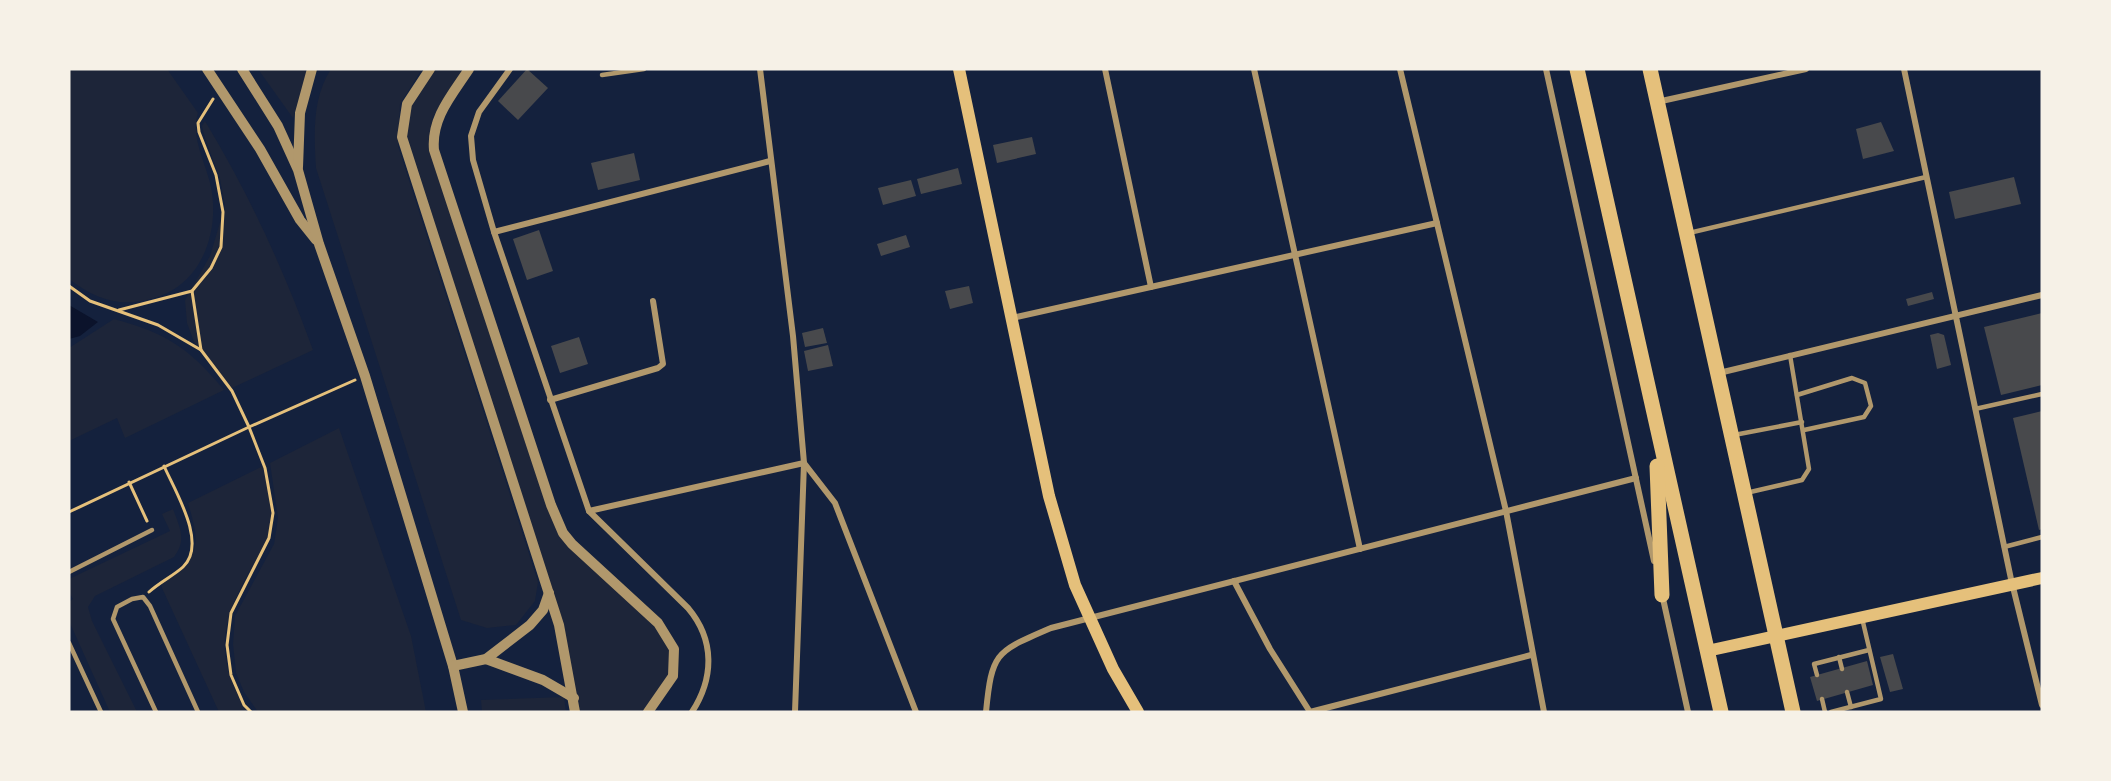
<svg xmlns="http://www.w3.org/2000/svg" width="2111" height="781" font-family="'Source Sans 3',sans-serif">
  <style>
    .green { fill: #1d2539 }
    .water { fill: #0b132b }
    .building { fill: #48494c }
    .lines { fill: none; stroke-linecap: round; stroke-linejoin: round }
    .path { stroke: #e5c07b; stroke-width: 3 }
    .service { stroke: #b1986c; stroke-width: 4.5 }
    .minor { stroke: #b1986c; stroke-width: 6 }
    .tertiary { stroke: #b1986c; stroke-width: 10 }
    .secondary { stroke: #e5c07b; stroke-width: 12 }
    .primary { stroke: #e5c07b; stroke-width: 15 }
  </style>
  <rect width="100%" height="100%" fill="#14213d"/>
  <g class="green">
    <path d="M69 69H167L198 113C190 137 206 163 211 187 220 233 201 285 154 298 120 308 97 300 69 279Z"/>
    <polygon points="258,69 307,69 293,119 293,118"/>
    <path d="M331 69H422L400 104 398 146 538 582 535 601 516 625 487 628 461 620 316 168C314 135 312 98 331 69Z"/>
    <polygon points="435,69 465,69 433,117 429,138 561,537 655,625 671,650 669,677 645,712 579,712 565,635 406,132 412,106"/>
    <path d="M205 121C249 194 284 270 313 350L232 388 194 342 187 323 185 300 210 256 225 206 220 179 205 138 202 126Z"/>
    <path d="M114 319C167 333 190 349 224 390L125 438 117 418 69 441V348Z"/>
    <polygon points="339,428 411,636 426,712 258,712 244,692 236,673 233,644 235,616 274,544 278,518 270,463"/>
    <path d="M263 466C266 486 274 510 270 529 268 543 256 558 250 570 220 626 214 655 247 712H219L162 588 161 581C201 555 201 547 188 503Z"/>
    <path d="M173 509C180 528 187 540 174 557L95 596 88 607 92 621 137 712H110L69 621V602L73 599 69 592V579L170 531 162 514Z"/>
    <polygon points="564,697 566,712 482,712 481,700"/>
  </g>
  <polygon class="water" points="69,305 98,322 80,336 69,339"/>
  <g class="building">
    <polygon points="527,69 548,88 518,120 498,101"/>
    <polygon points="1881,122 1894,151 1863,159 1856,129"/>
    <polygon points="1032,137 1036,154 997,163 993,145"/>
    <polygon points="634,153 640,180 598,190 591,163"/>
    <polygon points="958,168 962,184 921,194 917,179"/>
    <polygon points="2014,177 2021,204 1955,219 1949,192"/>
    <polygon points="911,180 916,196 883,205 878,188"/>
    <polygon points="539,230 553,271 527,280 513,239"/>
    <polygon points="906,235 910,247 881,256 877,244"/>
    <polygon points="969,286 973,303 950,309 945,291"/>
    <polygon points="1932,292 1934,299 1908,306 1906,299"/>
    <polygon points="2042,313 2042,385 2001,395 1984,327"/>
    <polygon points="823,328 827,343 805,347 802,333"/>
    <polygon points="1938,333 1944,335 1951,365 1937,369 1930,335"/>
    <polygon points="579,337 588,364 560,373 551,346"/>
    <polygon points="828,345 833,366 808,371 804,351"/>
    <polygon points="2042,411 2042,529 2039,530 2013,418"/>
    <polygon points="1893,654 1903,689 1890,692 1880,657"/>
    <polygon points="1867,661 1873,685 1817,701 1810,677"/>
  </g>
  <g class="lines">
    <g class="path">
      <polyline points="69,286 90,301 158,325 201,350 232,391 249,427 265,468 273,513 269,538 231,613 227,645 231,675 244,705 251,712"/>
      <polyline points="192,291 201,350"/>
      <polyline points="119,310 192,291 211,268 221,247 223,212 216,175 199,132 198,123 213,99"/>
      <polyline points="129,482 147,521"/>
      <polyline points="69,512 249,427 355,380"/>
      <path d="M149 592C160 582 173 576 183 567 208 544 175 491 164 466"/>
    </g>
    <g class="service">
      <polyline points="602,75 644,69"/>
      <polyline points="1689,233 1926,177"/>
      <polyline points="1797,395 1852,378 1865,383 1871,406 1864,417 1804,430"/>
      <polyline points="1975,409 2042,394"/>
      <polyline points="1734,435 1802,422"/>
      <polyline points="1746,493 1802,480 1809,469 1790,355"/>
      <polyline points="2004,547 2042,537"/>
      <polyline points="69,572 152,530"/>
      <polyline points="69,643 101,712"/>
      <polyline points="1839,657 1842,669"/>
      <polyline points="1817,675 1814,664 1869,650"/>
      <polyline points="1847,692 1851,707"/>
      <polyline points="1822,699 1825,712"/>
      <polyline points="156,712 113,619 117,607 132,599 143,597 150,606 198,712"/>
      <polyline points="1831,712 1881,699 1862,618"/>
    </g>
    <g class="minor">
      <path d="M510 69 479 112 471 136 473 160 494 232 589 511 688 608C715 640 714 678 692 712"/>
      <polyline points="760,69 793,336 804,463 795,712"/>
      <polyline points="1105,69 1151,287"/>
      <polyline points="1254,69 1360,549"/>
      <polyline points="1400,69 1506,511 1544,712"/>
      <polyline points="1546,69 1654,561"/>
      <polyline points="1904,69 2011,579 2042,705"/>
      <polyline points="1657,102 1806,69"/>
      <polyline points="494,232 770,161"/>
      <polyline points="1012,318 1437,223"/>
      <polyline points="1719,373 2042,295"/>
      <polyline points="550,400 658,368 663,364 653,301"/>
      <polyline points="589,511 804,463 835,503 916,712"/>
      <polyline points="1234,581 1270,649 1310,712"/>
      <polyline points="1662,594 1688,712"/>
      <path d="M986 712C992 651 996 652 1051 628L1636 478"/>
      <polyline points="1310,712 1531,655"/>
    </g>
    <g class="tertiary">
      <polyline points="207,69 260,149 300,220 316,240"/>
      <polyline points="242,69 278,126 298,170 319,244 365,376 453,666 463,712"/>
      <polyline points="430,69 407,104 402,137 559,625 575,712"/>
      <path d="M469 69C452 95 431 118 434 150L551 505 563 533 572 544 658 623 674 649 673 676 648 712"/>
      <polyline points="298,167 300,113 312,69"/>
      <polyline points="486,659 543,680 574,698"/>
      <polyline points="453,666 486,659 530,625 543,610 549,593"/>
    </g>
    <g class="secondary">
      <polyline points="959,69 1049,496 1075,585 1113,669 1138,712"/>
      <polyline points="1707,651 2042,578"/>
    </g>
    <g class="primary">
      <polyline points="1577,69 1721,712"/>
      <polyline points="1650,69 1793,712"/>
      <polyline points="1657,466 1662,595"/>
    </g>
  </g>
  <rect width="2111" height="781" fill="none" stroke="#f6f1e7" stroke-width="141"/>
</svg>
